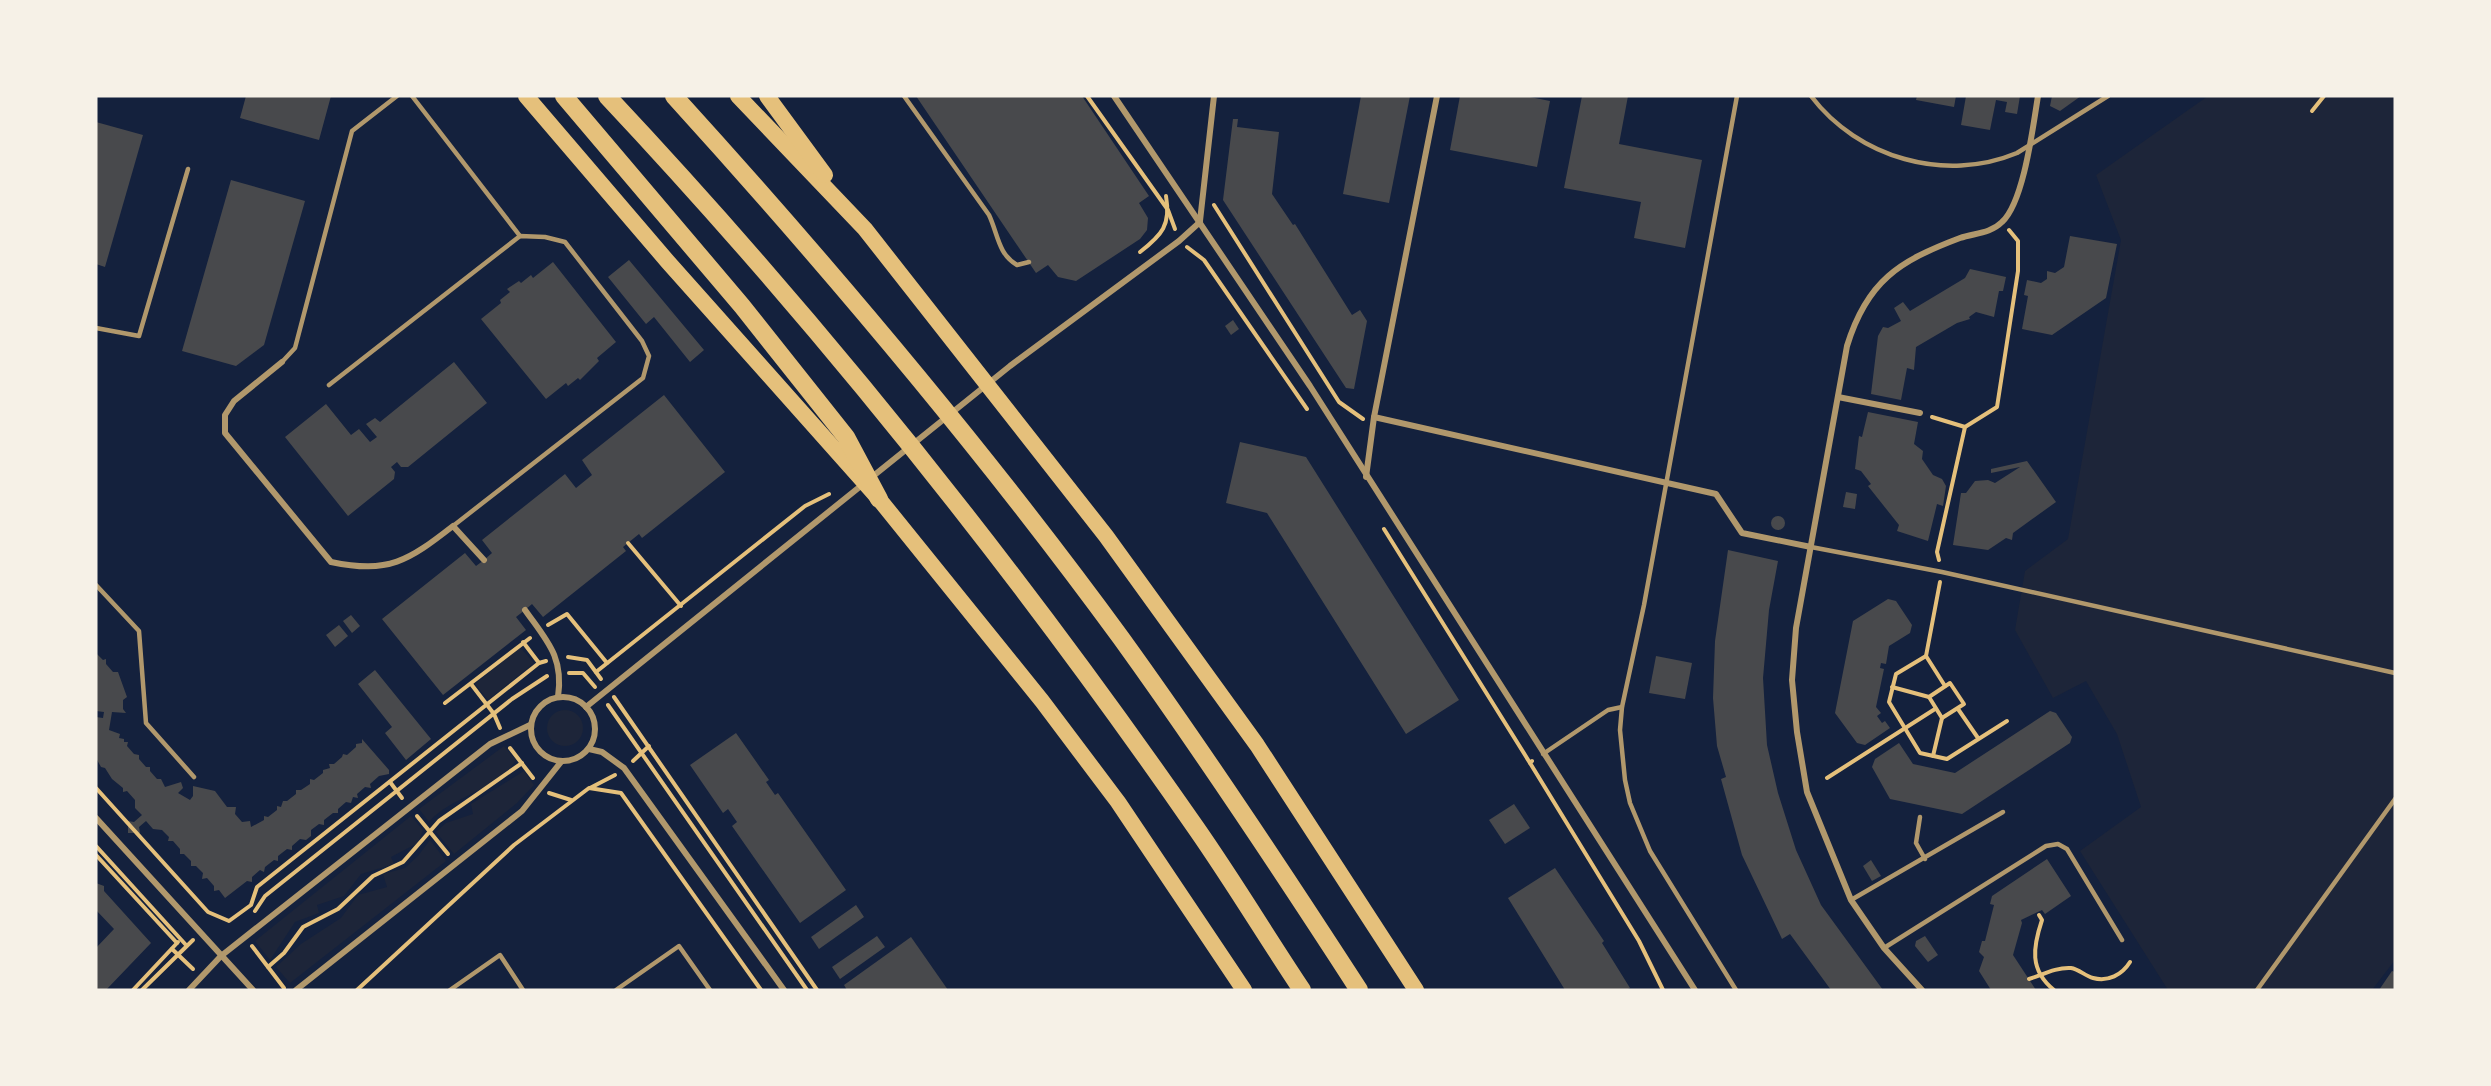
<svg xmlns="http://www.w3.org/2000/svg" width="2491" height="1086" font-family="'Archivo Narrow',sans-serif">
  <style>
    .green { fill: #1d2539 }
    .building { fill: #48494c }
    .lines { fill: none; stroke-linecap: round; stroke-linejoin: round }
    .path { stroke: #e5c07b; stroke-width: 4 }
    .service { stroke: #b1986c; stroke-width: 4.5 }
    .minor { stroke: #b1986c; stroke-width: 6 }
    .trunk { stroke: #e5c07b; stroke-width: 16 }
    .motorway { stroke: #e5c07b; stroke-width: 18 }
  </style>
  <rect width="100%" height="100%" fill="#14213d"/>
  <g class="green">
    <polygon points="2208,96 2395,96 2395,960 2372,990 2168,990 2080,851 2141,807 2117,734 2086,681 2053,698 2015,630 2025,571 2068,539 2121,240 2096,175"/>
    <polygon points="520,647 534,663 488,700 475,684"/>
    <circle cx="565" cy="728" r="18"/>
    <path d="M504 746 516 760C497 792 452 795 429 822L419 809Z"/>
    <polygon points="524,771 534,785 517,803 454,854 436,832 446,823 473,814 471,804"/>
    <polygon points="411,816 423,830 418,843 391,857 394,864 361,874 344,896 317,905 319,913 295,922 270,960 255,941"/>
    <polygon points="430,840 446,861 290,983 276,967 301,944 341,918 358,895 387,887 383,874 405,868 418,856"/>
  </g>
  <g class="building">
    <polygon points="246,96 331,96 319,140 240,118"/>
    <polygon points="916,96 1082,96 1149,196 1139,203 1148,218 1147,230 1140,239 1076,281 1058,277 1048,265 1036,273"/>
    <polygon points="1361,96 1410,96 1389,203 1343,194"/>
    <polygon points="1460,96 1525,96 1550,101 1537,167 1450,150"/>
    <polygon points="1582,96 1628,96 1619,144 1702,160 1685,248 1634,238 1641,202 1564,188"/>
    <polygon points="1917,96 1956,96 1954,107 1916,100"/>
    <polygon points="1966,96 2020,96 2017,114 2005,112 2007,102 1996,100 1990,130 1961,125"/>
    <polygon points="2052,96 2081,96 2060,111 2050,106"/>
    <polygon points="1233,119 1238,119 1237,127 1279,132 1272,194 1293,225 1295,224 1352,315 1360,310 1367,321 1354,389 1346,388 1223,200"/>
    <polygon points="96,122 143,135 105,267 96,264"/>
    <polygon points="231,180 305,201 264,345 236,366 182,351"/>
    <polygon points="2070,236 2117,244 2106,298 2052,335 2022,329 2028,296 2024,295 2027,280 2041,283 2047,279 2047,271 2055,273 2064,267"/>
    <polygon points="629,260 704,350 690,362 654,317 646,324 608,277"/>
    <polygon points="553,262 616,342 597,358 599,361 580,380 578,378 568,386 566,383 546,399 481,319 501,303 500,300 510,292 507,289 519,281 521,283 531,275 533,278"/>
    <polygon points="1970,269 2006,277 2003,291 1999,291 1994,317 1976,312 1969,317 1970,319 1957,323 1916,347 1914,370 1907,368 1901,400 1871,394 1878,336 1883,327 1888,328 1901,321 1894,308 1903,302 1910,311 1965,278"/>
    <polygon points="1233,320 1239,329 1231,335 1225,326"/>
    <polygon points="454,362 487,403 408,467 401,467 397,462 391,467 395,472 394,479 348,516 285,437 326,404 351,435 359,429 370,442 377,437 366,424 375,418 380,422"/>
    <polygon points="664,395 725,472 642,538 639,534 623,547 626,551 543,617 532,604 525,610 516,617 526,630 443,695 382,619 465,553 476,566 484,560 492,553 482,540 565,474 576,488 592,475 582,460"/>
    <polygon points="1868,412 1918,422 1914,444 1923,451 1922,459 1933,475 1942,479 1946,486 1943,506 1937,504 1928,541 1897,531 1899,525 1868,486 1871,484 1861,471 1855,469 1859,436 1862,437"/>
    <polygon points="1240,442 1306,457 1459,700 1406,734 1267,513 1226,503"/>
    <polygon points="2027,461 2056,502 2013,533 2012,540 2006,538 1988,550 1953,545 1961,493 1966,493 1975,481 1988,480 1995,483 2020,467 1991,473 1991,469"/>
    <polygon points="1846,492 1857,494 1855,509 1843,507"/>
    <circle cx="1778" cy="523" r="7"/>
    <polygon points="1728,550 1778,561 1769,610 1763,678 1767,745 1778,793 1796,850 1821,905 1883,990 1831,990 1790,934 1782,939 1742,855 1721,779 1726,777 1717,746 1713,698 1715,641"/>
    <polygon points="1888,599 1896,601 1912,625 1910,633 1889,646 1886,664 1881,663 1880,668 1884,669 1876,707 1881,713 1877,716 1882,723 1885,721 1890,728 1865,745 1857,743 1835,713 1853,621"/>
    <polygon points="351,615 360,626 352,633 343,621"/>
    <polygon points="339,625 348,636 335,647 326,635"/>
    <polygon points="96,653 103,660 106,659 106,664 113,672 118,672 127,697 123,700 123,709 126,713 112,712 109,730 120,734 119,738 124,739 124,742 128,742 127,746 134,754 139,755 139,759 146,767 150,767 150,771 157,779 161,779 165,787 181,782 183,788 178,793 190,800 193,796 193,786 215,791 227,807 236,807 235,814 242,822 250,821 251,827 264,820 264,816 268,817 277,810 277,806 281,807 283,801 287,801 296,794 296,790 301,790 310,784 310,779 314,780 323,773 323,770 330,768 329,764 334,764 342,757 343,754 347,755 356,747 356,744 362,743 362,739 389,770 389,774 379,776 370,784 371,788 365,787 357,794 358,798 353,797 351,803 346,802 338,809 338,813 333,813 324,820 324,825 319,824 311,830 311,836 306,840 300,839 292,846 292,850 287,849 278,856 278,861 274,860 265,867 264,872 260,870 252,877 252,882 247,881 225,898 219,890 214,891 214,886 207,878 202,879 203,873 196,866 191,866 191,861 184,854 180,854 180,849 173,841 168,841 169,837 162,830 153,829 146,821 139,827 140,833 128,833 128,821 134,822 142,815 135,808 135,800 127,791 123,792 123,788 112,779 105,768 101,767 96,758 96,717 103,718 104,712 96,711"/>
    <polygon points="1656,656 1692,663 1685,699 1649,693"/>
    <polygon points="375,670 431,739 406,760 385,733 392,727 358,684"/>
    <polygon points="2050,711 2056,713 2072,737 2070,743 1962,814 1890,799 1872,767 1875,759 1899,743 1913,764 1955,773"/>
    <polygon points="736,733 769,780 766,782 775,795 778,793 846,890 800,923 732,826 737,822 728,809 723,813 690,765"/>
    <polygon points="1514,804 1530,828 1505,844 1489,820"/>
    <polygon points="2047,859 2071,896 2045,914 2042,910 2021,920 2022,923 2013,955 2036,990 1991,990 1979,971 1984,957 1979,952 1982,941 1985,941 1994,905 1990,904 1992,896"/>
    <polygon points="1871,860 1881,876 1872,881 1863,866"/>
    <polygon points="1555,868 1604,941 1602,943 1630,988 1626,990 1565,990 1508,898"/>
    <polygon points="96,883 104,886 104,891 151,943 106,990 96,990 96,948 114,929 96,910"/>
    <polygon points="856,905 864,917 819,949 811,937"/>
    <polygon points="877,936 885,947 840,979 832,967"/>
    <polygon points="1925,936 1938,955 1928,962 1915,946 1916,941"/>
    <polygon points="911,937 948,990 847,990 844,985"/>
    <polygon points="2392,971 2395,972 2395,990 2379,990"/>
  </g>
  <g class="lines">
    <g class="path">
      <polyline points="1087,96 1168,210 1175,229"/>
      <polyline points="2312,111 2324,96"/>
      <polyline points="1214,205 1339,402 1363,419"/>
      <polyline points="1187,247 1204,260 1307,409"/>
      <path d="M1140 252C1162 235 1171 225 1166 196"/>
      <polyline points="1932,417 1965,427"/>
      <polyline points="1384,529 1530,763"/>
      <polyline points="628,543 681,606"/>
      <polyline points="1939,560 1937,552 1965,427 1997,407 2018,271 2018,241 2009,230"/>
      <polyline points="1940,582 1926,656 1896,674 1889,702 1920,753 1947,759 2007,721"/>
      <polyline points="548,625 567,614 607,663"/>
      <polyline points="523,642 539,663"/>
      <polyline points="1926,656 1945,686"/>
      <polyline points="568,657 587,660 601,679"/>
      <polyline points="596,672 805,506 829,494"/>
      <polyline points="569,673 583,673 595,687"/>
      <polygon points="1950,683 1964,704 1942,718 1929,697"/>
      <polyline points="471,684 494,714 500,728"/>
      <polyline points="1892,687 1929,697"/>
      <polyline points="614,697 817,990"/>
      <polyline points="445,703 530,638"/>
      <polyline points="608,705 807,990"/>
      <polyline points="1958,709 1978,738"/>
      <polyline points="510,748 533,778"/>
      <polyline points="1933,756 1942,718"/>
      <polyline points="633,761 649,746"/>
      <polyline points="1532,761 1530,763 1639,941 1663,990"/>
      <polyline points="1827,778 1935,709"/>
      <polyline points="390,782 402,798"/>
      <polyline points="96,788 208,912 229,921 251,905 257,887 539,663 546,661"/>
      <polyline points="590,788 615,775"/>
      <polyline points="549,793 571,800"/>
      <polyline points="417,816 448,854"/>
      <polyline points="96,846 186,945"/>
      <polyline points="96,855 177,943"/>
      <polyline points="255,911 265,896 512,699 547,676"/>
      <path d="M2039 915 2042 920C2033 947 2029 970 2054 990"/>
      <polyline points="252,946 284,988"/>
      <polyline points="172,949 193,969"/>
      <polyline points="268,967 284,953 303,927 338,909 373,876 403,862 439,821 522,763"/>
      <path d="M2029 979C2042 975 2056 967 2071 968 2079 969 2085 976 2093 978 2108 982 2122 975 2130 962"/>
      <polyline points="133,990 178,942"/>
      <polyline points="142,990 193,940"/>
      <polyline points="357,990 514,845 589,788 621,793 761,990"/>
    </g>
    <g class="service">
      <polyline points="412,96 520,236"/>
      <path d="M904 96 989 215C998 234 998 254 1017 265L1029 262"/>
      <path d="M1811 96C1858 158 1945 183 2017 153L2108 96"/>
      <polyline points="96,328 139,336 188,169"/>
      <polyline points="282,362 295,348 352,131 397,96"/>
      <polyline points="329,385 520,236 545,237 565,242 642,341 649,356 643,378 453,526"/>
      <polyline points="1811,547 1942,572 2395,673"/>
      <polyline points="96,585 139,631 146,723 194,777"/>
      <polyline points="1543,754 1608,710 1622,707"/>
      <polyline points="1920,817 1916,843 1925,859"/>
      <polyline points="1851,900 2003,812"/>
      <polyline points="1884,948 2046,846 2058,844 2067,849 2122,940"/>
      <polyline points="450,990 500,955 523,990"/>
      <polyline points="616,990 679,946 710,990"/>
      <polyline points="1736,990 1650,851 1630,803 1625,780 1620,730 1622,707 1644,605 1737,96"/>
      <polyline points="2257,990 2395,799"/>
    </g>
    <g class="minor">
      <polyline points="1114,96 1310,386 1695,990"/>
      <polyline points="1200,221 1214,96"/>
      <path d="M282 362 234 401 225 415V433L331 562C389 574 408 561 453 526L484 560"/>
      <polyline points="1838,397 1920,413"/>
      <polyline points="1374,417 1716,494 1742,533 1811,547"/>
      <polyline points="1366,477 1374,417 1437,96"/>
      <path d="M525 610C547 641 564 657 558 697"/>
      <circle cx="563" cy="729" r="32"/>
      <polyline points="586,707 1010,366 1179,241 1200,222"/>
      <polyline points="589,749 602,752 624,768 784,990"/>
      <polyline points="96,818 253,990"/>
      <polyline points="189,990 221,956 490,744 530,725"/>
      <polyline points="296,990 522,811 561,762"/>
      <path d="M1922 990 1884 948 1851 900 1807 792 1797 732 1792 680 1796 628 1847 346C1867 281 1899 261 1960 238 1974 233 1990 234 2002 222 2024 202 2033 126 2038 96"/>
    </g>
    <g class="trunk">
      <polyline points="526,96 668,262 879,499 1042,701 1118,802 1244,990"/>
      <polyline points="738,96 865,229 1106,536 1257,745 1416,990"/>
      <polyline points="767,96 825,175"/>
    </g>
    <g class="motorway">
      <polyline points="564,96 742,306 846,437 879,499"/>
      <path d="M607 96C822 325 1017 570 1196 828 1233 881 1266 936 1302 990"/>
      <path d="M674 96C832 270 982 448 1121 638 1204 753 1282 871 1359 990"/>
    </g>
  </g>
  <rect width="2491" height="1086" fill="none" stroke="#f6f1e7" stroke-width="195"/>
</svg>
